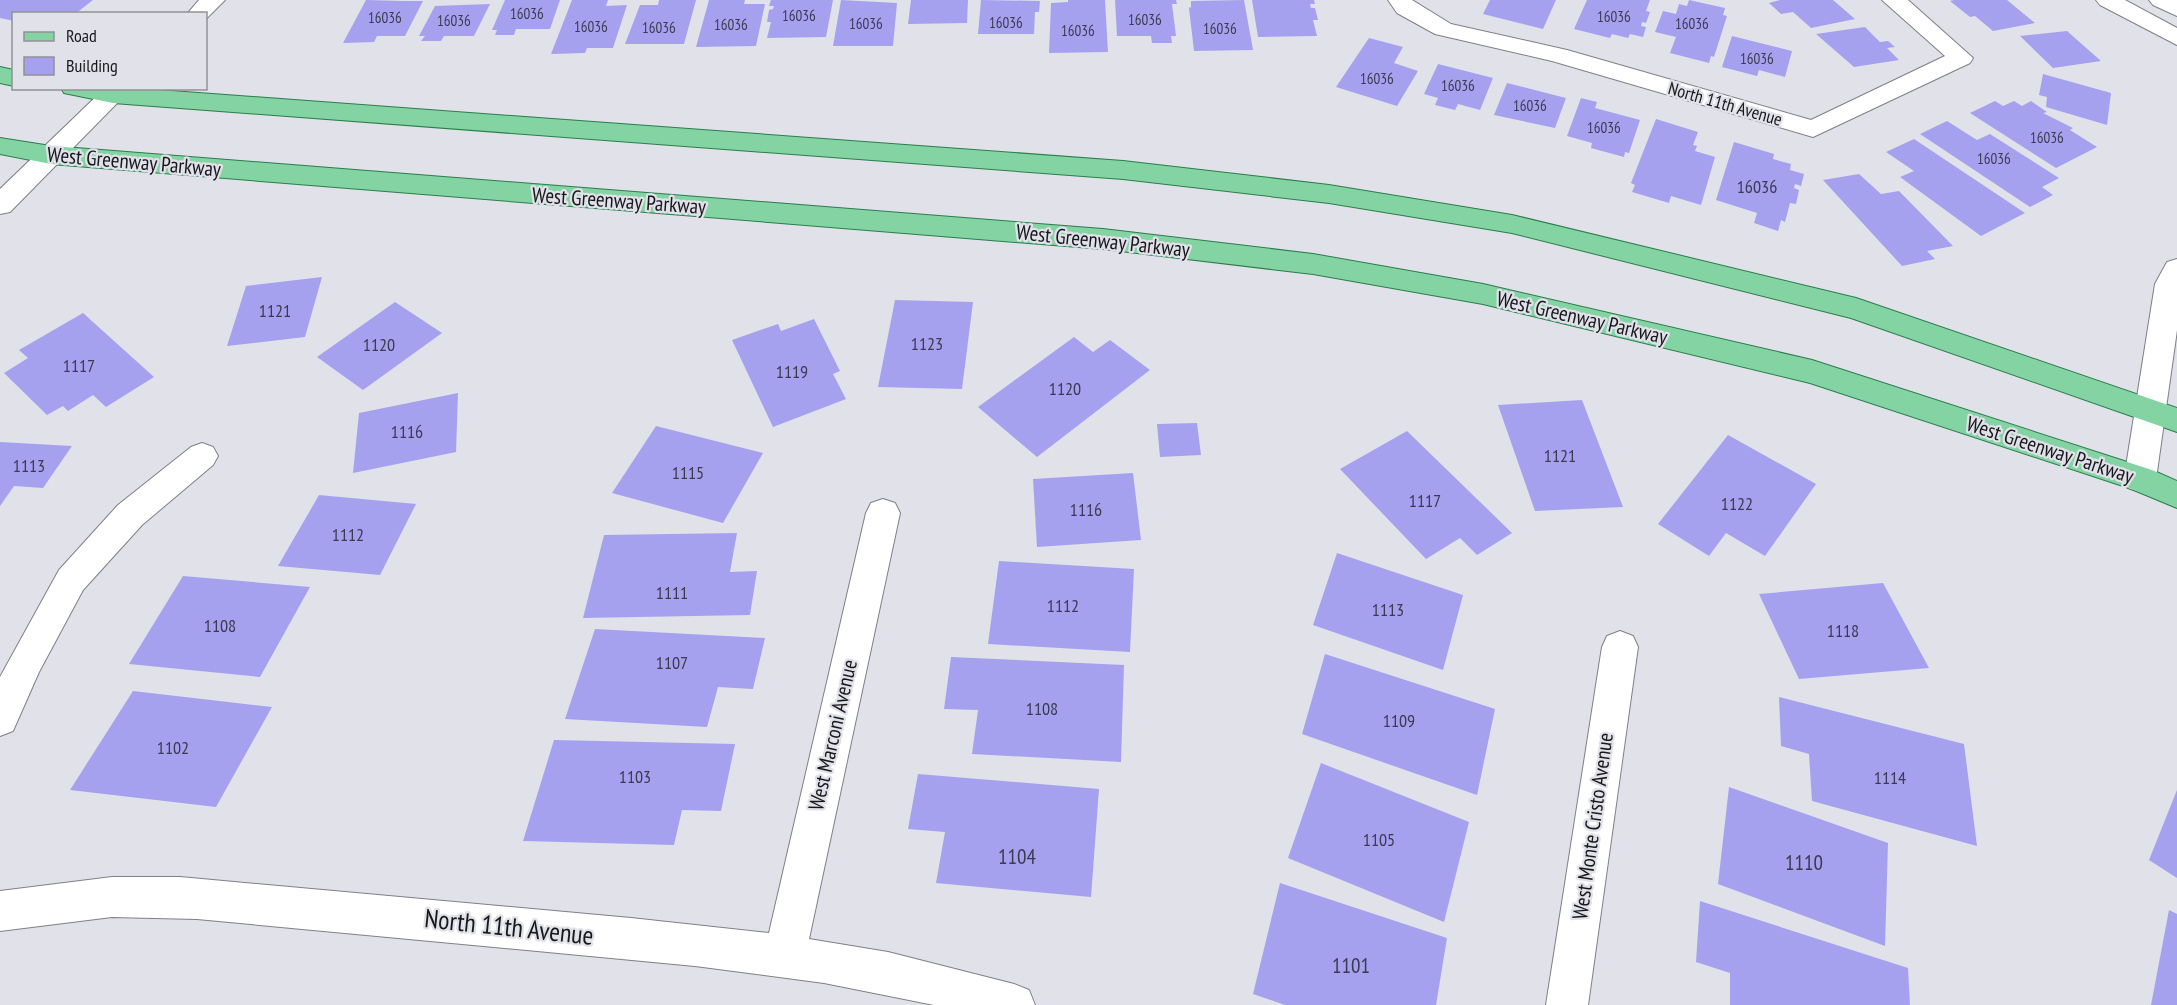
<svg xmlns="http://www.w3.org/2000/svg" width="2177" height="1005" font-family="'PT Sans Narrow',sans-serif">
  <style>
    .building { fill: #a5a1ef }
    .lines { fill: none; stroke-linecap: round; stroke-linejoin: round }
    .minor-casing { stroke: #7f7f87; stroke-width: 2 }
    .major-casing { stroke: #297e4b; stroke-width: 2 }
    .minor { fill: #fff; fill-rule: evenodd }
    .major { fill: #84d3a3; fill-rule: evenodd }
    .labels { text-anchor: middle; stroke-width: 4.5; stroke-linejoin: round; paint-order: stroke }
    .far-number-label { font-size: 15px; fill: #3b3a50 }
    .far-street-label { font-size: 18px; fill: #18181b; stroke: #e1e1ea }
    .number-label { font-size: 18px; fill: #3b3a50 }
    .street-label { font-size: 21px; fill: #18181b; stroke: #e1e1ea }
    .near-number-label { font-size: 21px; fill: #3b3a50 }
    .near-street-label { font-size: 26px; fill: #18181b; stroke: #e1e1ea }
  </style>
  <rect width="100%" height="100%" fill="#e1e1ea"/>
  <g class="building">
    <polygon points="0,0 93,0 75,14 14,14 14,21 0,18"/>
    <polygon points="366,0 403,1 423,1 405,36 377,36 374,42 343,43"/>
    <polygon points="505,0 560,0 550,29 516,29 514,35 495,35 497,30 492,30"/>
    <polygon points="572,0 608,0 606,6 627,5 613,48 587,48 585,53 551,54"/>
    <polygon points="659,0 696,0 684,44 625,44 640,5 658,5"/>
    <polygon points="709,0 745,0 744,4 765,4 756,46 696,47"/>
    <polygon points="771,0 833,0 826,37 767,38 771,22 767,22 769,10 773,9 774,6 769,6"/>
    <polygon points="841,0 897,3 893,46 833,46"/>
    <polygon points="911,0 968,0 967,23 908,24"/>
    <polygon points="981,0 1040,1 1039,12 1035,12 1034,34 978,34"/>
    <polygon points="1068,0 1105,0 1108,52 1049,53 1051,3 1068,2"/>
    <polygon points="1115,0 1176,0 1177,4 1172,4 1176,36 1171,36 1172,43 1152,43 1151,36 1117,36"/>
    <polygon points="1244,0 1253,50 1194,51 1189,8 1191,7 1191,1"/>
    <polygon points="1252,0 1314,0 1315,4 1310,4 1311,8 1315,8 1318,20 1313,20 1317,36 1258,37"/>
    <polygon points="1490,0 1556,0 1543,29 1483,14"/>
    <polygon points="1587,0 1650,0 1646,11 1650,12 1646,23 1642,22 1641,26 1646,27 1643,37 1630,34 1628,38 1612,34 1610,38 1574,29"/>
    <polygon points="1689,0 1725,8 1723,15 1727,16 1714,57 1711,56 1709,63 1670,53 1676,37 1655,32 1663,11 1676,14 1679,4 1687,6"/>
    <polygon points="1780,0 1833,0 1855,19 1811,28 1793,12 1781,14 1769,3"/>
    <polygon points="1954,0 2007,0 2035,23 1993,31 1975,16 1970,17 1950,1"/>
    <polygon points="490,4 474,36 444,36 441,41 421,41 425,36 419,36 435,6"/>
    <polygon points="1865,27 1880,42 1888,41 1895,47 1887,48 1899,60 1854,67 1816,34"/>
    <polygon points="2067,31 2101,61 2053,68 2020,36"/>
    <polygon points="1732,36 1792,51 1785,77 1759,70 1757,76 1722,67"/>
    <polygon points="1369,38 1403,47 1394,63 1418,71 1397,106 1336,87"/>
    <polygon points="1438,64 1493,78 1480,110 1458,104 1455,110 1435,105 1438,98 1424,94"/>
    <polygon points="2043,74 2111,93 2107,125 2046,107 2047,97 2039,95"/>
    <polygon points="1507,83 1566,98 1555,128 1494,115"/>
    <polygon points="1581,98 1597,102 1595,108 1640,120 1629,153 1625,152 1624,157 1591,148 1592,143 1567,136"/>
    <polygon points="1995,101 2003,106 2014,101 2022,106 2031,101 2047,112 2043,113 2073,128 2070,130 2097,147 2056,168 1970,113"/>
    <polygon points="1656,119 1698,132 1693,145 1697,146 1695,151 1715,157 1701,205 1671,196 1669,203 1632,192 1635,185 1631,183"/>
    <polygon points="1947,121 1977,140 1990,134 2059,178 2042,187 2053,195 2030,207 1920,134"/>
    <polygon points="1914,139 2025,213 1981,236 1900,177 1914,171 1886,152"/>
    <polygon points="1734,142 1774,154 1773,159 1791,164 1790,170 1804,174 1801,186 1795,184 1794,188 1799,190 1796,204 1790,203 1785,222 1781,220 1778,231 1754,223 1757,213 1716,200"/>
    <polygon points="1859,174 1881,194 1899,191 1953,246 1927,251 1935,259 1902,266 1823,180"/>
    <polygon points="322,277 305,337 227,346 246,286"/>
    <polygon points="895,300 973,302 962,389 878,387"/>
    <polygon points="395,302 442,333 363,390 317,357"/>
    <polygon points="83,313 154,377 106,407 93,395 68,411 63,406 47,415 4,373 28,358 19,350"/>
    <polygon points="814,319 840,371 833,374 846,399 773,427 732,340 778,324 781,331"/>
    <polygon points="1074,337 1093,352 1110,340 1150,370 1037,457 978,407"/>
    <polygon points="458,393 456,452 353,473 359,413"/>
    <polygon points="1582,400 1623,507 1535,511 1498,405"/>
    <polygon points="1197,423 1201,455 1160,457 1157,424"/>
    <polygon points="656,426 763,453 723,523 612,493"/>
    <polygon points="1407,431 1512,533 1477,555 1460,538 1426,559 1340,469"/>
    <polygon points="1728,435 1816,484 1765,556 1726,533 1709,556 1658,524"/>
    <polygon points="0,442 72,446 43,488 14,486 0,506"/>
    <polygon points="1133,473 1141,540 1037,547 1033,479"/>
    <polygon points="319,495 416,504 380,575 278,566"/>
    <polygon points="737,533 730,572 757,571 750,615 583,618 604,535"/>
    <polygon points="1337,553 1463,595 1443,670 1313,625"/>
    <polygon points="999,561 1134,569 1130,652 988,644"/>
    <polygon points="183,576 310,587 260,677 129,664"/>
    <polygon points="1883,583 1929,668 1799,679 1759,594"/>
    <polygon points="595,629 765,638 753,689 718,687 707,727 565,719"/>
    <polygon points="1325,654 1495,709 1477,795 1302,734"/>
    <polygon points="951,657 1124,665 1121,762 972,754 978,710 944,709"/>
    <polygon points="133,691 272,707 216,807 70,790"/>
    <polygon points="1779,697 1964,744 1977,846 1812,801 1809,754 1781,746"/>
    <polygon points="554,740 735,744 721,811 682,810 674,845 523,841"/>
    <polygon points="1321,763 1469,822 1444,922 1288,858"/>
    <polygon points="918,774 1099,789 1091,897 936,883 945,832 908,829"/>
    <polygon points="1729,787 1888,843 1885,946 1718,884"/>
    <polygon points="2177,790 2177,878 2149,860"/>
    <polygon points="1280,883 1447,938 1436,1005 1285,1005 1253,994"/>
    <polygon points="1700,901 1908,968 1910,1005 1730,1005 1730,973 1696,962"/>
    <polygon points="2169,910 2177,914 2177,1005 2151,1005"/>
  </g>
  <g class="lines">
    <defs>
      <g id="minor">
        <polygon points="199,0 225,0 206,19 206,14 187,14"/>
        <polygon points="1388,0 1412,0 1451,24 1567,50 1811,120 1945,56 1882,0 1908,0 1973,58 1970,63 1813,137 1552,61 1435,34 1397,13"/>
        <polygon points="2096,0 2125,0 2177,28 2177,45 2100,5"/>
        <polygon points="2149,0 2177,0 2177,16 2153,5"/>
        <polygon points="105,88 132,88 10,212 0,214 0,189"/>
        <polygon points="2177,259 2177,330 2156,479 2152,488 2140,492 2128,488 2124,479 2155,284 2167,262"/>
        <polygon points="202,443 213,447 218,456 213,465 142,525 83,590 39,672 13,731 0,736 0,677 59,570 118,505 191,447"/>
        <polygon points="883,499 895,503 900,513 809,939 888,952 1014,984 1029,990 1035,1005 934,1005 824,983 695,966 197,919 112,917 0,931 0,891 112,877 180,877 631,918 769,933 866,513 871,503"/>
        <polygon points="1620,631 1633,636 1638,647 1588,1005 1546,1005 1602,647 1607,636"/>
      </g>
      <g id="major">
        <polygon points="0,67 14,70 14,86 0,83"/>
        <polygon points="61,88 131,88 1123,161 1329,185 1512,215 1856,298 2177,408 2177,432 1851,318 1512,233 1329,203 1123,179 113,103 64,93"/>
        <polygon points="0,138 51,146 1103,229 1313,254 1483,284 1812,360 2152,470 2177,481 2177,508 2129,488 1810,383 1483,304 1313,274 1103,249 51,164 0,154"/>
      </g>
    </defs>
    <use href="#minor" class="minor-casing"/>
    <use href="#major" class="major-casing"/>
    <use href="#minor" class="minor"/>
    <use href="#major" class="major"/>
  </g>
  <g class="labels">
    <g class="far-number-label">
      <text x="527" y="19">16036</text>
      <text x="799" y="21">16036</text>
      <text x="1614" y="22">16036</text>
      <text x="385" y="23">16036</text>
      <text x="1145" y="25">16036</text>
      <text x="454" y="26">16036</text>
      <text x="1006" y="28">16036</text>
      <text x="866" y="29">16036</text>
      <text x="1692" y="29">16036</text>
      <text x="731" y="30">16036</text>
      <text x="591" y="32">16036</text>
      <text x="659" y="33">16036</text>
      <text x="1220" y="34">16036</text>
      <text x="1078" y="36">16036</text>
      <text x="1757" y="64">16036</text>
      <text x="1377" y="84">16036</text>
      <text x="1458" y="91">16036</text>
      <text x="1530" y="111">16036</text>
      <text x="1604" y="133">16036</text>
      <text x="2047" y="143">16036</text>
      <text x="1994" y="164">16036</text>
    </g>
    <g class="far-street-label">
      <text transform="translate(1725 104) rotate(16)" y="6">North 11th Avenue</text>
    </g>
    <g class="number-label">
      <text x="1757" y="193">16036</text>
      <text x="275" y="317">1121</text>
      <text x="927" y="350">1123</text>
      <text x="379" y="351">1120</text>
      <text x="79" y="372">1117</text>
      <text x="792" y="378">1119</text>
      <text x="1065" y="395">1120</text>
      <text x="407" y="438">1116</text>
      <text x="1560" y="462">1121</text>
      <text x="29" y="472">1113</text>
      <text x="688" y="479">1115</text>
      <text x="1425" y="507">1117</text>
      <text x="1737" y="510">1122</text>
      <text x="1086" y="516">1116</text>
      <text x="348" y="541">1112</text>
      <text x="672" y="599">1111</text>
      <text x="1063" y="612">1112</text>
      <text x="1388" y="616">1113</text>
      <text x="220" y="632">1108</text>
      <text x="1843" y="637">1118</text>
      <text x="672" y="669">1107</text>
      <text x="1042" y="715">1108</text>
      <text x="1399" y="727">1109</text>
      <text x="173" y="754">1102</text>
      <text x="635" y="783">1103</text>
      <text x="1890" y="784">1114</text>
      <text x="1379" y="846">1105</text>
    </g>
    <g class="street-label">
      <text transform="translate(134 162) rotate(5)" y="7">West Greenway Parkway</text>
      <text transform="translate(619 201) rotate(4)" y="7">West Greenway Parkway</text>
      <text transform="translate(1103 241) rotate(6)" y="7">West Greenway Parkway</text>
      <text transform="translate(1582 318) rotate(13)" y="7">West Greenway Parkway</text>
      <text transform="translate(2050 450) rotate(18)" y="7">West Greenway Parkway</text>
      <text transform="translate(833 735) rotate(-77)" y="7">West Marconi Avenue</text>
      <text transform="translate(1593 826) rotate(-82)" y="7">West Monte Cristo Avenue</text>
    </g>
    <g class="near-number-label">
      <text x="1017" y="864">1104</text>
      <text x="1804" y="870">1110</text>
      <text x="1351" y="973">1101</text>
    </g>
    <g class="near-street-label">
      <text transform="translate(509 927) rotate(6)" y="9">North 11th Avenue</text>
    </g>
  </g>
  <rect x="12" y="12" width="195" height="78" fill="#e1e1ea" stroke="#919197" stroke-width="1.5"/>
  <rect x="24" y="32" width="30" height="9" fill="#84d3a3" stroke="#919197" stroke-width="1.5"/>
  <text x="66" y="42" font-size="18" fill="#18181b">Road</text>
  <rect x="24" y="57" width="30" height="18" fill="#a5a1ef" stroke="#919197" stroke-width="1.5"/>
  <text x="66" y="72" font-size="18" fill="#18181b">Building</text>
</svg>
